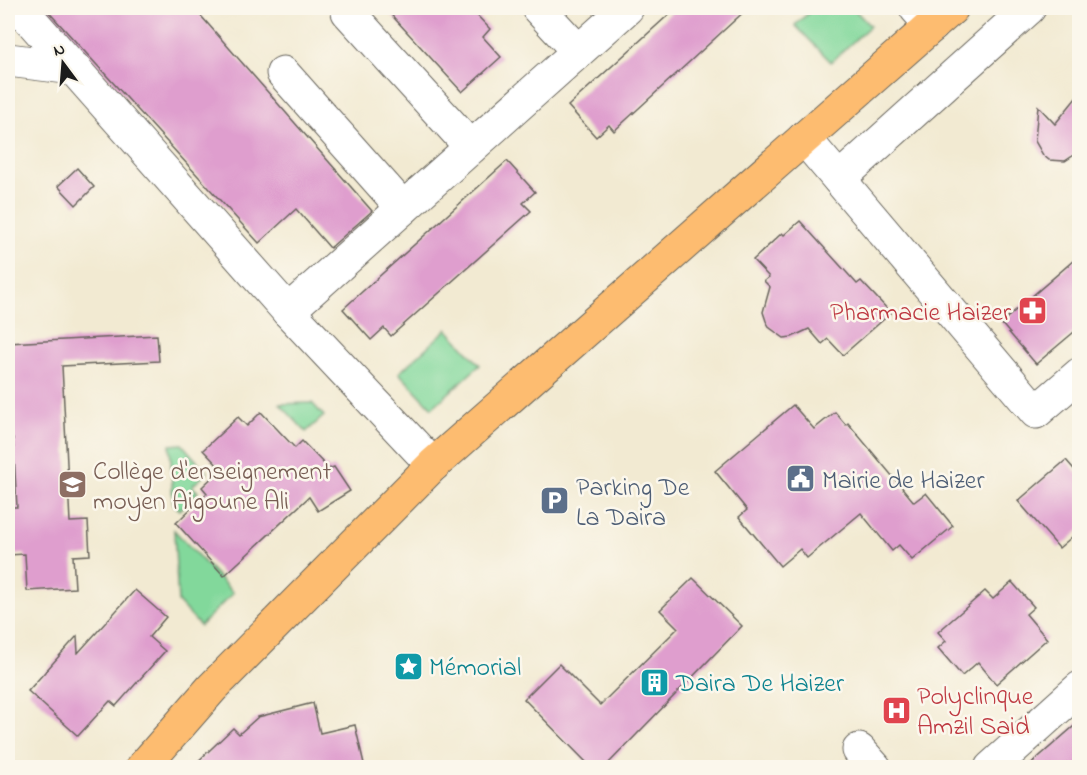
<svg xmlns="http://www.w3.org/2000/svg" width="1087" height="775" font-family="'Indie Flower',sans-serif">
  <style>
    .green { fill: #82d89b; stroke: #4f7a5c; stroke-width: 1.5 }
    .building { fill: #df9ece }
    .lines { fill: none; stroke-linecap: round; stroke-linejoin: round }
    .minor-casing { stroke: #67645c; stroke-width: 35 }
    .major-casing { stroke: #67645c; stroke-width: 35 }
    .minor { stroke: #fff; stroke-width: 33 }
    .major { stroke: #fdbc6f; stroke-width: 33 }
    .labels { text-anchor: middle; stroke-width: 5; stroke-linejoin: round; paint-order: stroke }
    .health-label { font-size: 26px; fill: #be3a42; stroke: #fbf7ec; text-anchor: end }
    .education-label { font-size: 26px; fill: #785e54; stroke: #fbf7ec; text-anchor: start }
    .service-label { font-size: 26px; fill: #4e5e75; stroke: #fbf7ec; text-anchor: start }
    .culture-label { font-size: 26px; fill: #0d838f; stroke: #fbf7ec; text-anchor: start }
  </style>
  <rect width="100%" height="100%" fill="#fbf7ec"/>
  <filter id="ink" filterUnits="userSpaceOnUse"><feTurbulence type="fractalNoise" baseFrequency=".0167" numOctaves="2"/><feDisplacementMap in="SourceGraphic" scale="12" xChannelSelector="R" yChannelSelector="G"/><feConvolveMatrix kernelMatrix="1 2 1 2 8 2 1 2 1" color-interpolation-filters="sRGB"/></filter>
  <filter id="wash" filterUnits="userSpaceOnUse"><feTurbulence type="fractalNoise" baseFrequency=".008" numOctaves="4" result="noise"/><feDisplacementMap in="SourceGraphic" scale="24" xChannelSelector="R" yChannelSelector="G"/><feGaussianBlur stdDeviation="1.35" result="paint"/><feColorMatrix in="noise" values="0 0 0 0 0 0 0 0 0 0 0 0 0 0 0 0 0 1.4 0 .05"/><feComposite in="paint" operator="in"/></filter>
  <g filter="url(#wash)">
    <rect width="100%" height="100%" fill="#f2ead2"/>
    <g class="green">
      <polygon points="814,8 853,8 870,26 831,62 795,25"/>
      <polygon points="447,329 480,365 432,408 399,373"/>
      <polygon points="312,403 324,416 306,432 280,404"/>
      <polygon points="182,444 207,473 192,486 198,492 180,510 173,504 170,445"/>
      <polygon points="174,530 233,593 200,626 178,602"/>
    </g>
    <g id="blocks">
      <g class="building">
        <polygon points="45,8 194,8 372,211 330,248 296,209 259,243"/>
        <polygon points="385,8 470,8 490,29 483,37 501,57 462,92"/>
        <polygon points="676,8 748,8 614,131 609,125 596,137 568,106"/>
        <polygon points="1080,93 1080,151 1065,161 1049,160 1043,155 1035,141 1038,106 1055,124"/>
        <polygon points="507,161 535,192 523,203 531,211 391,336 384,328 371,340 343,309"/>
        <polygon points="77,168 94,187 76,205 58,186"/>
        <polygon points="800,221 857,284 861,281 891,313 843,355 828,339 822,344 809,329 792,337 784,338 770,328 766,321 763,312 770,287 764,281 769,277 753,260 782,233 784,235"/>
        <polygon points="1080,255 1080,327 1036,364 1001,323"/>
        <polygon points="157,335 159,361 62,366 70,522 88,521 90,555 73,556 75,588 27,591 25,554 8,555 8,507 17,507 13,438 8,438 8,343"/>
        <polygon points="793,405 814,429 835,412 846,425 848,423 914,502 926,493 953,526 912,560 899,545 892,551 861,513 807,558 800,549 780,566 739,517 747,510 715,471"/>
        <polygon points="261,412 295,448 302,441 329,469 334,467 350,491 318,511 309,497 224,576 176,523 207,493 202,487 221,469 203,450 238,417 247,426"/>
        <polygon points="1066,460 1080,476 1080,530 1059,548 1018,501"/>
        <polygon points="693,578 742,626 604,768 592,768 524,699 559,664 600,705 678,628 660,610"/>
        <polygon points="1012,582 1034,607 1026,614 1047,639 996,684 978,662 962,676 938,648 946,641 938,632 985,591 993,599"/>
        <polygon points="135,590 166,617 149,637 165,651 116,706 110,701 78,736 28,691 77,636 78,653"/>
        <polygon points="313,703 320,733 355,725 365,768 191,768 233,728 239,734 258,717"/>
        <polygon points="1080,721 1080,768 1026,768"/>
      </g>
    </g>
  </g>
  <g filter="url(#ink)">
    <use href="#blocks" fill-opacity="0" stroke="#67645c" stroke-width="1.5"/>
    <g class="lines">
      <defs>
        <g id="minor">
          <polyline points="20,8 288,311 433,465"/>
          <polyline points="538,8 578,51"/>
          <polyline points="916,8 932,26"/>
          <polyline points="348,12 471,147"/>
          <polyline points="8,60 74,68"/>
          <polyline points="283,73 403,208"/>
          <polyline points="804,138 1036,412 1080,374"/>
          <polyline points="839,179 1029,8"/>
          <polyline points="288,311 627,8"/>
          <polyline points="859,750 875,768"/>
          <polyline points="991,768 1080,688"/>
        </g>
        <polyline id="major" points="142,768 212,688 433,465 952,8"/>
      </defs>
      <use href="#minor" class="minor-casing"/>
      <use href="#major" class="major-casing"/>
      <use href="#minor" class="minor"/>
      <use href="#major" class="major"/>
    </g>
  </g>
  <defs>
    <symbol id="pharmacy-square" viewBox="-11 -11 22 22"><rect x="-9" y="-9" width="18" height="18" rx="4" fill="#e0444e" stroke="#fbf7ec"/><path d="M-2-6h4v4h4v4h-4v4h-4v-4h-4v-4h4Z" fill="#fff"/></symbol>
    <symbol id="civic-square" viewBox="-11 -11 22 22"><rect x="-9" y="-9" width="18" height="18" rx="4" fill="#5c6f8a" stroke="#fbf7ec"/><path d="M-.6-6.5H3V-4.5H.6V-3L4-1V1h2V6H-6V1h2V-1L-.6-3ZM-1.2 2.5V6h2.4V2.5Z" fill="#fff"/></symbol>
    <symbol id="school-square" viewBox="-11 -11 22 22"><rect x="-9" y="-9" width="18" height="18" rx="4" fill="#8d6e63" stroke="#fbf7ec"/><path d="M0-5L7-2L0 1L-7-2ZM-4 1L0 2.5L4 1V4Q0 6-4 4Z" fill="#fff"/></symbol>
    <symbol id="parking-square" viewBox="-11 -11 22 22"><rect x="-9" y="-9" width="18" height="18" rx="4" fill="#5c6f8a" stroke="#fbf7ec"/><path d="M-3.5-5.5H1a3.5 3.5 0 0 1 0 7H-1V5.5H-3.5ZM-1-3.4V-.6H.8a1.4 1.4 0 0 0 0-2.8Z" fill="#fff"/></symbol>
    <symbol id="sight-square" viewBox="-11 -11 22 22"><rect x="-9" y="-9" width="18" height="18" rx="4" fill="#0f9aa8" stroke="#fbf7ec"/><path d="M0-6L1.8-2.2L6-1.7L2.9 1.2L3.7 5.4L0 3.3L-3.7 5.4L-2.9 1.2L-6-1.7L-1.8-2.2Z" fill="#fff"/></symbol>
    <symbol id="building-square" viewBox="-11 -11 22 22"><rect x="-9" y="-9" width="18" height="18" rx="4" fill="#0f9aa8" stroke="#fbf7ec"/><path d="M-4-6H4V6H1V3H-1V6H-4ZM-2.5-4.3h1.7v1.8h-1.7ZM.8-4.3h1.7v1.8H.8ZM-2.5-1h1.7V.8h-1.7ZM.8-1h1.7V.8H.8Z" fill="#fff"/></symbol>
    <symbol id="hospital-square" viewBox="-11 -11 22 22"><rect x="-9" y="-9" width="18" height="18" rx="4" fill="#e0444e" stroke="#fbf7ec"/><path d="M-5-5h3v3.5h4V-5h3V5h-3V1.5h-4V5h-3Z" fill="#fff"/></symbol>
  </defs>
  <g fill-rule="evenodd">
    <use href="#pharmacy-square" x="1016" y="294" width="33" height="33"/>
    <use href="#civic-square" x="784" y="462" width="33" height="33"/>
    <use href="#school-square" x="56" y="468" width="33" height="33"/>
    <use href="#parking-square" x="538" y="484" width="33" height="33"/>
    <use href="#sight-square" x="392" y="650" width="33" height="33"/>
    <use href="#building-square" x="638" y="666" width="33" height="33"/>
    <use href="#hospital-square" x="880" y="694" width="33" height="33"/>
  </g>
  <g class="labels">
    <g class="health-label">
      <text x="1011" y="320">Pharmacie Haizer</text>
      <text x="917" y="704" text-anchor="start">Polyclinque<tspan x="917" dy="30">Amzil Said</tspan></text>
    </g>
    <g class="education-label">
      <text x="93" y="479">Collège d'enseignement<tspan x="93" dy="30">moyen Aigoune Ali</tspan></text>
    </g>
    <g class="service-label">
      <text x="822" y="488">Mairie de Haizer</text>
      <text x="576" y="495">Parking De<tspan x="576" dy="30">La Daira</tspan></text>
    </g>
    <g class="culture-label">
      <text x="429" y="675">Mémorial</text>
      <text x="676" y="691">Daira De Haizer</text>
    </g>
  </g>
  <rect width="1087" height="775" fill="none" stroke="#fbf7ec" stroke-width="30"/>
  <g transform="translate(63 63) rotate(344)" stroke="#fbf7ec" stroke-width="4.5" paint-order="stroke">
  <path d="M0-4.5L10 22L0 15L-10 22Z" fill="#1c1c1c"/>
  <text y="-9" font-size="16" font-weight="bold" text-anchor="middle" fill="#1c1c1c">N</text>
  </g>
</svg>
